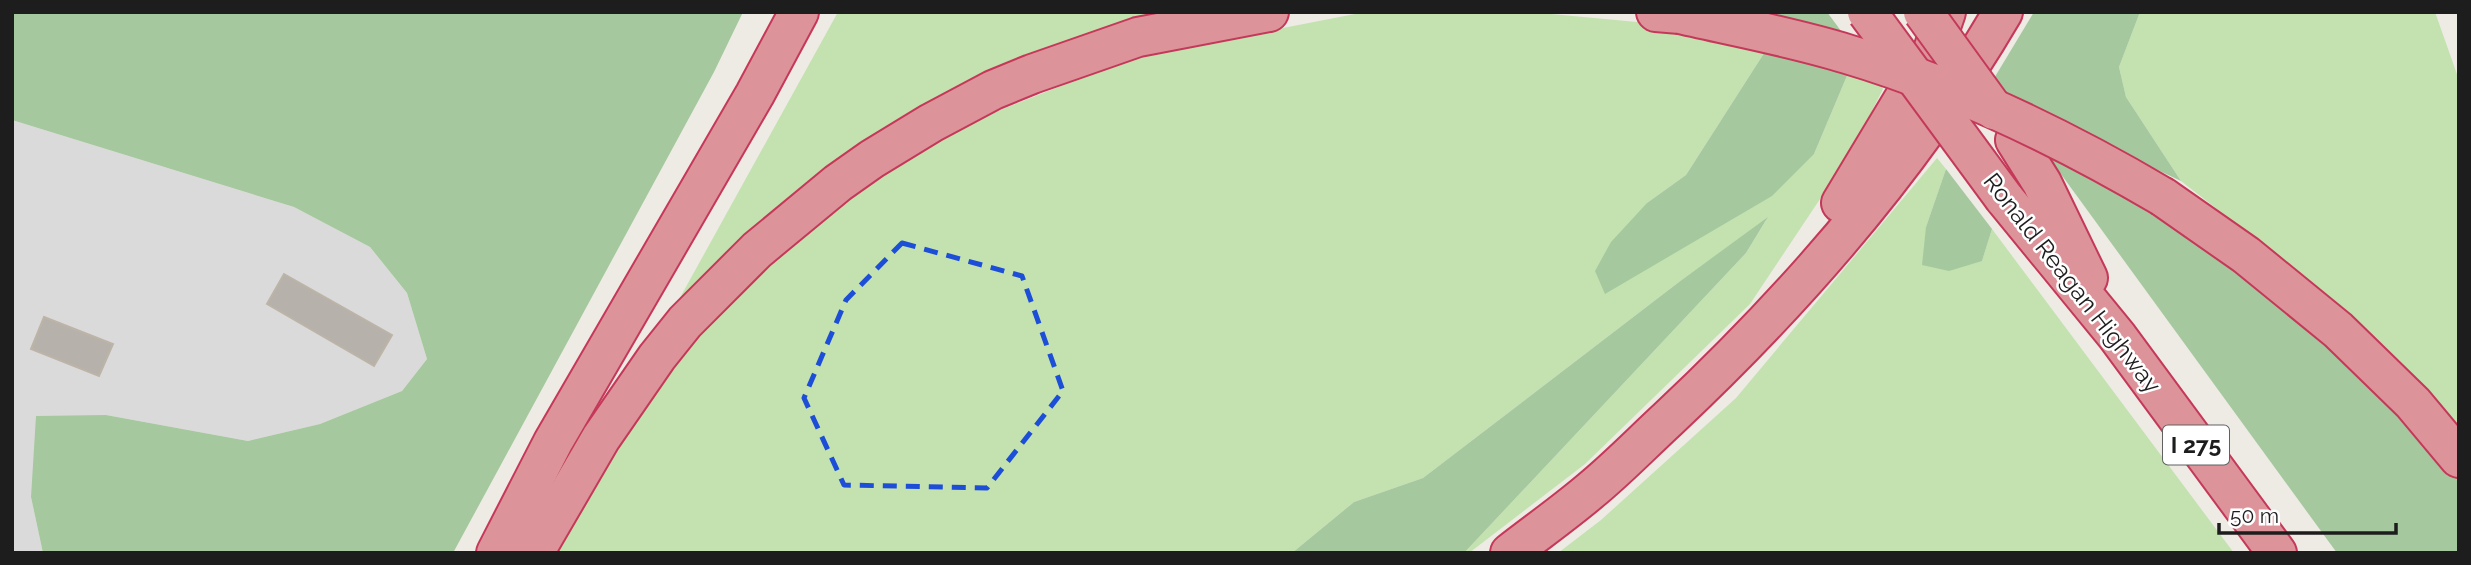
<svg xmlns="http://www.w3.org/2000/svg" width="2471" height="565" font-family="Raleway,sans-serif">
  <style>
    .residential { fill: #dbdada }
    .grass { fill: #c3e2b0 }
    .forest { fill: #a5c89e }
    .building { fill: #b6b1aa; stroke: #bdb4a8; stroke-width: 2 }
    .lines { fill: none; stroke-linecap: round; stroke-linejoin: round }
    .motorway-casing { stroke: #c53859; stroke-width: 42 }
    .motorway { stroke: #dc949a; stroke-width: 38 }
    .motorway-bridge-casing { stroke: #c53859; stroke-width: 42; stroke-linecap: butt }
    .motorway-bridge { stroke: #dc949a; stroke-width: 38 }
    .marked { fill: none; stroke: #1d4ed8; stroke-width: 5; stroke-dasharray: 14 9; stroke-linejoin: round }
    .labels { text-anchor: middle; stroke-width: 5; stroke-linejoin: round; paint-order: stroke }
    .shield { fill: #fff; stroke: #616161; stroke-width: 2 }
    .shield-label { font-size: 23px; font-weight: bold; fill: #1d1d1d }
    .street-label { font-size: 24px; fill: #1d1d1d; stroke: #fff }
  </style>
  <rect width="100%" height="100%" fill="#edebe4"/>
  <polygon class="residential" points="12,120 294,207 370,247 407,293 427,359 402,391 320,424 248,441 106,415 31,497 43,553 12,553"/>
  <g class="grass">
    <polygon points="838,12 1161,12 1146,15 1002,70 881,130 778,207 661,332"/>
    <polygon points="1427,12 1530,12 1669,25 1768,47 1686,175 1647,203 1814,154 1849,71 1878,78 1883,89 1850,154 1750,304 1585,464 1469,553 1464,553 1746,253 1767,219 1679,282 1423,478 1354,502 1292,553 550,553 602,467 710,318 870,178 947,131 1137,56 1355,14"/>
    <polygon points="2140,12 2435,12 2459,80 2459,425 2349,312 2181,181 2126,97 2119,67"/>
    <polygon points="1937,158 1946,169 1926,227 1982,261 1992,229 2234,553 1558,553 1601,520 1736,398"/>
  </g>
  <g class="forest">
    <polygon points="12,12 743,12 714,72 453,553 43,553 31,497 36,416 106,415 248,441 320,424 402,391 427,359 407,293 370,247 294,207 12,120"/>
    <polygon points="1752,12 1827,12 1844,35"/>
    <polygon points="2034,12 2140,12 2119,67 2126,97 2181,181 2003,97 1993,80"/>
    <polygon points="1768,47 1849,71 1814,154 1772,196 1605,294 1595,271 1611,242 1647,203 1686,175"/>
    <polygon points="2042,148 2266,284 2455,471 2459,477 2459,553 2337,553"/>
    <polygon points="1946,169 1992,229 1982,261 1949,271 1922,265 1926,227"/>
    <polygon points="1768,217 1746,253 1464,553 1292,553 1354,502 1423,478 1679,282"/>
  </g>
  <g class="building">
    <polygon points="284,274 392,335 374,366 267,304"/>
    <polygon points="44,317 113,344 99,376 31,349"/>
  </g>
  <g class="lines">
    <defs>
      <g id="motorway">
        <polyline points="1656,12 1680,14"/>
        <polyline points="2015,140 2042,183 2088,278"/>
        <polyline points="2163,197 2246,255 2338,330 2413,403 2459,458"/>
        <polyline points="2004,198 2117,336 2277,553"/>
        <polyline points="1841,203 1933,50 1946,12"/>
        <polyline points="496,553 553,442 755,94 799,12"/>
        <polyline points="534,553 601,438 657,357 685,322 757,250 838,183 872,159 931,123 993,90 1032,74 1138,37 1269,12"/>
        <path d="M1510 553C1537 532 1564 513 1590 491 1617 469 1642 443 1668 419 1794 301 1915 162 2003 12"/>
      </g>
    </defs>
    <use href="#motorway" class="motorway-casing"/>
    <use href="#motorway" class="motorway"/>
    <defs>
      <g id="motorway-bridge">
        <polyline points="1867,12 2004,198"/>
        <polyline points="1923,12 1994,110"/>
        <path d="M1680 14C1736 27 1792 37 1847 54 1958 87 2063 138 2163 197"/>
      </g>
    </defs>
    <use href="#motorway-bridge" class="motorway-bridge-casing"/>
    <use href="#motorway-bridge" class="motorway-bridge"/>
  </g>
  <path class="marked" d="M902 243 1022 276 1063 391 987 488 844 485 804 398 846 300Z"/>
  <g class="labels">
    <rect class="shield" x="2163" y="425.5" width="66" height="39" rx="5"/>
    <g class="shield-label">
      <text x="2196" y="453">I 275</text>
    </g>
    <g class="street-label">
      <text transform="translate(2072 283) rotate(52)" y="8">Ronald Reagan Highway</text>
    </g>
  </g>
  <rect width="2471" height="565" fill="none" stroke="#1d1d1d" stroke-width="28"/>
  <path d="M2219 523v10h177v-10" fill="none" stroke="#1d1d1d" stroke-width="3.5"/>
  <text x="2230" y="523" font-size="21" fill="#1d1d1d" stroke="#ffffff" stroke-width="5" paint-order="stroke">50 m</text>
</svg>
